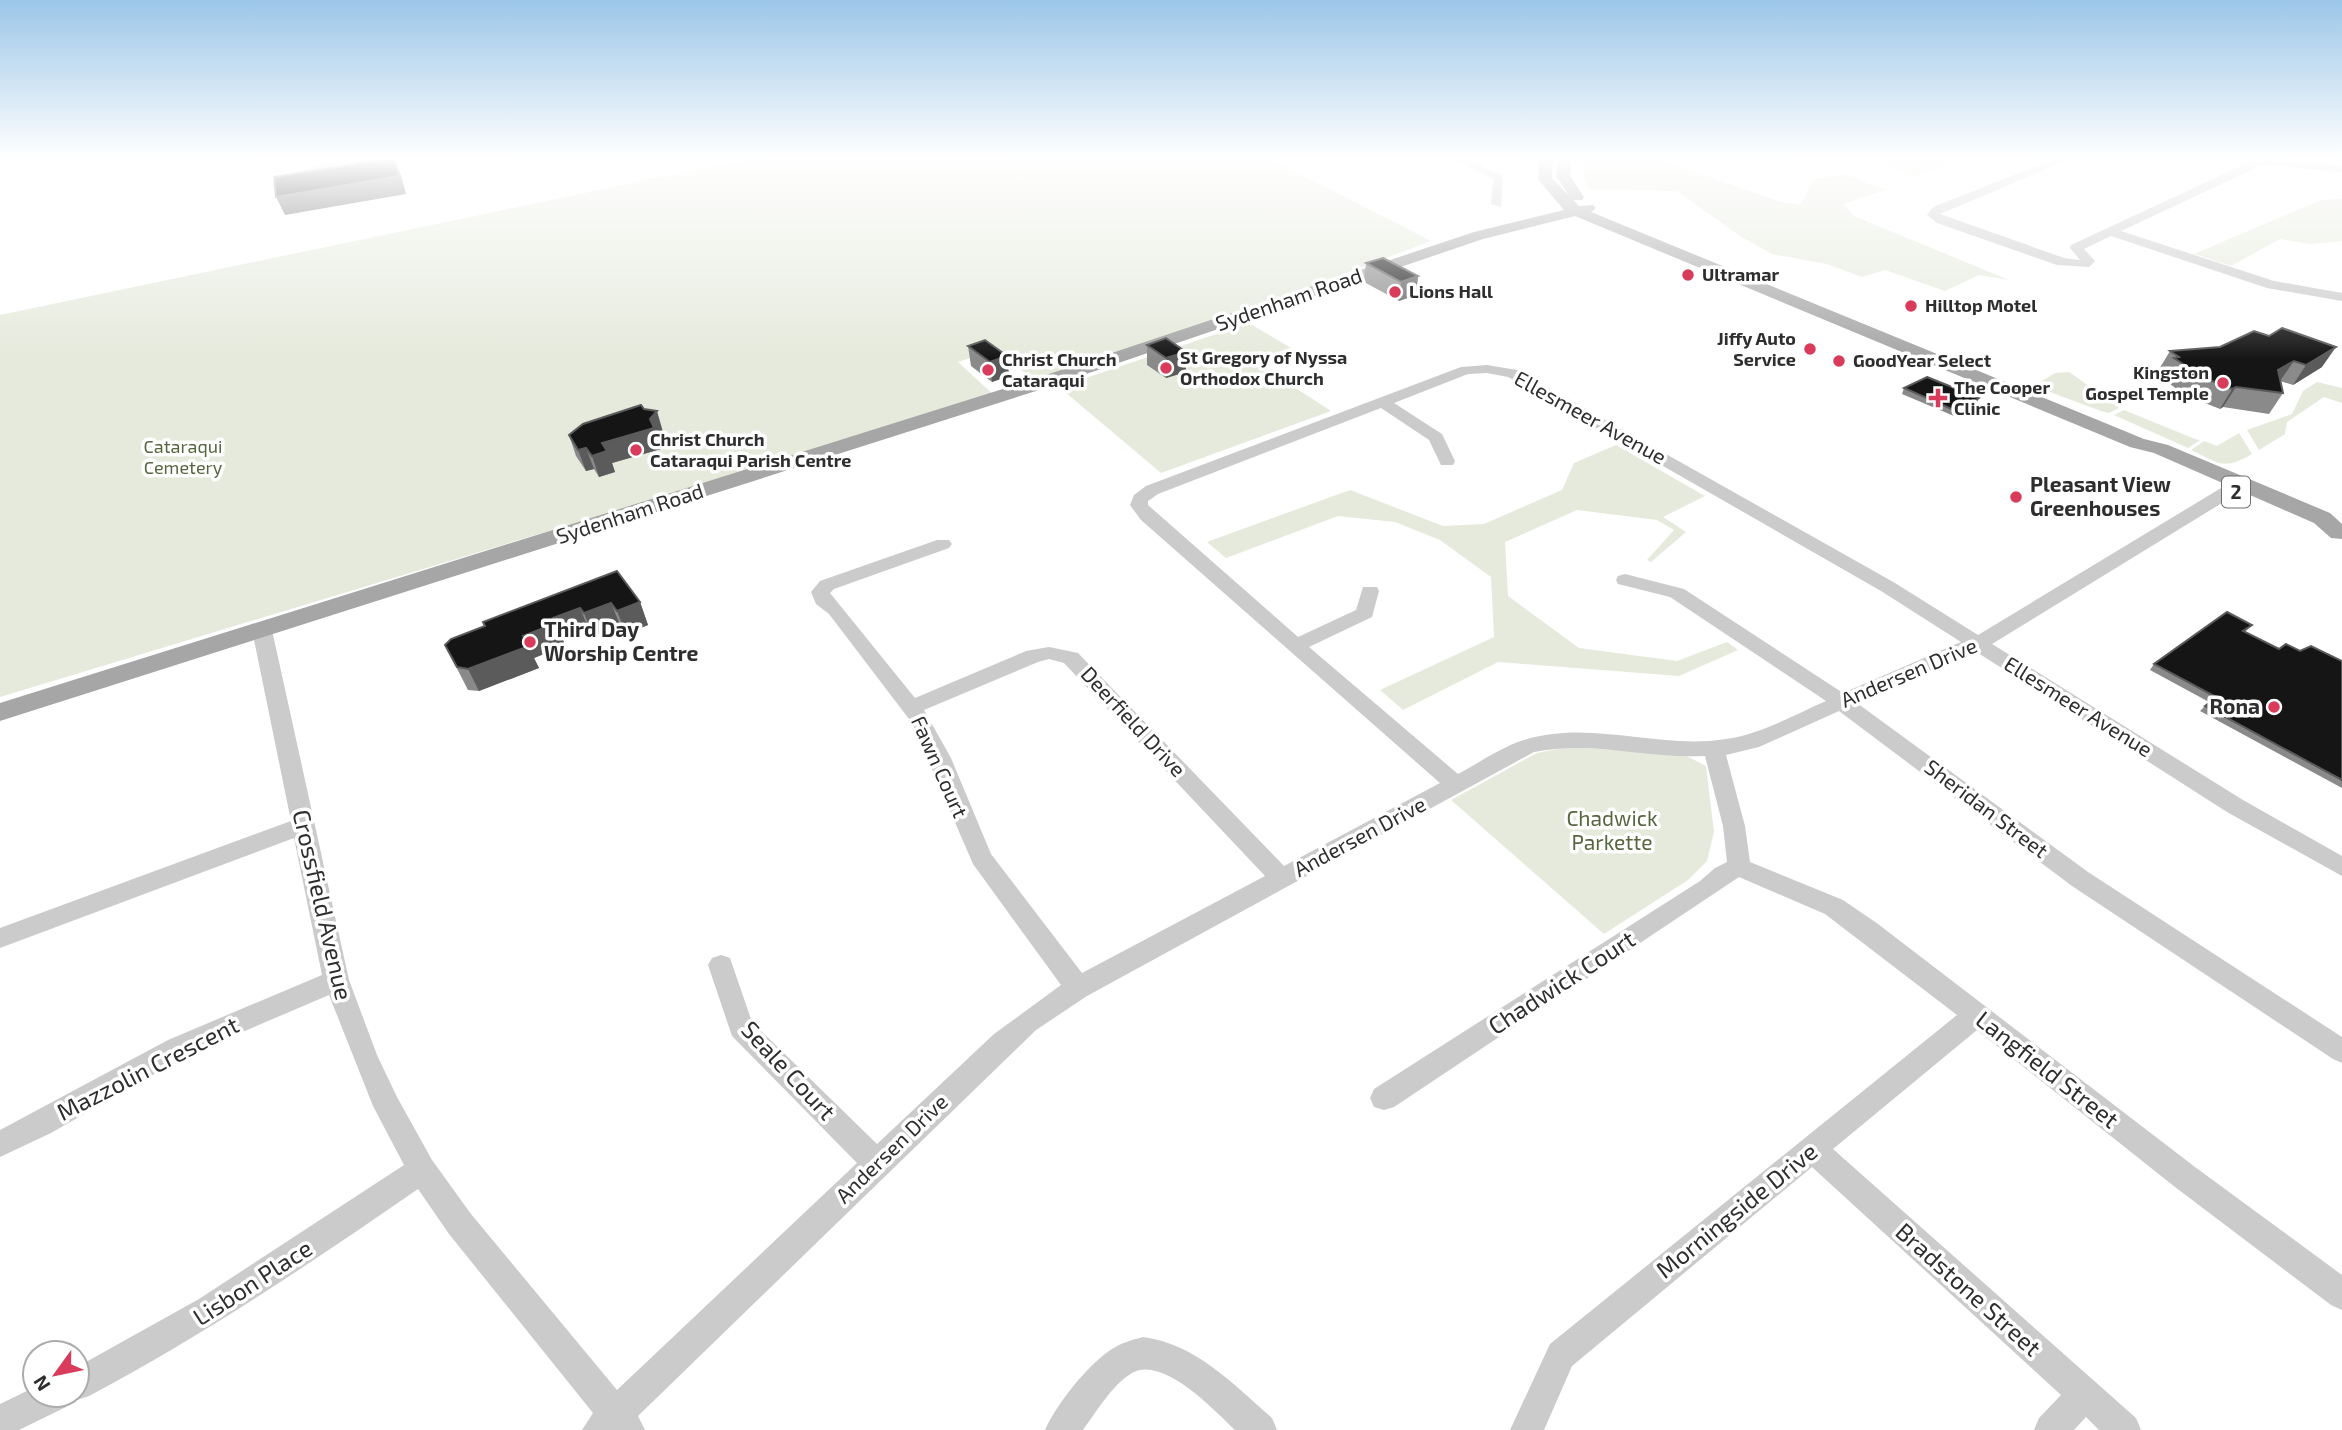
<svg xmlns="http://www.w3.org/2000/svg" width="2342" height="1430" font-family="'Exo 2',sans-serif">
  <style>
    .green { fill: #e5eadc }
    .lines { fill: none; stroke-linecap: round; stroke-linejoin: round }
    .minor { fill: #cbcbcb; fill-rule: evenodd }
    .major { fill: #a6a6a6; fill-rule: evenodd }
    .wall { fill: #8a8a8a }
    .shaded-wall { fill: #5b5b5b }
    .building { fill: #151515; stroke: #5b5b5b; stroke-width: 2 }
    .poi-dot { fill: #d83c5a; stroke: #fff; stroke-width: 2.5 }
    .labels { text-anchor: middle; stroke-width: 7; stroke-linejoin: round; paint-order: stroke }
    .far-poi-label { font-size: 18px; font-weight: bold; fill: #2e2e2e; stroke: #fff; text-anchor: start }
    .far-park-label { font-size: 18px; fill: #56663e; stroke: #fff }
    .shield { fill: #fff; stroke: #6d6d6d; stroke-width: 2 }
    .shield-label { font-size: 19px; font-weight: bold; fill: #2e2e2e }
    .street-label { font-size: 21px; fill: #2e2e2e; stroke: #fff }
    .poi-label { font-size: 21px; font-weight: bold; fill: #2e2e2e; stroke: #fff; text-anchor: start }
    .park-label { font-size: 21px; fill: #56663e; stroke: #fff }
    .near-street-label { font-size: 24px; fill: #2e2e2e; stroke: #fff }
  </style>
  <rect width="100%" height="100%" fill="#fff"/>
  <g class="green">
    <polygon points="748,159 1271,159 1431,241 1185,334 1037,383 997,349 958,362 995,396 0,697 0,315"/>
    <polygon points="1585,159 1658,159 1781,202 1800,205 1814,179 1845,174 1885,190 1843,204 1854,216 2009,280 1979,275 1945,291 1885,270 1862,277 1827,264 1772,254 1740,236 1677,191 1588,189 1582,169"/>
    <polygon points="1877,159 1961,159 1915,177"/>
    <polygon points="2342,199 2342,241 2310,244 2280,239 2231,266 2194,254 2321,200"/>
    <polygon points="1249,323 1291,348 1263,357 1260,365 1331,411 1161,473 1059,387"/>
    <polygon points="2069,372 2072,374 2119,408 2109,413 2101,411 2034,386 2055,373"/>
    <polygon points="2317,382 2342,388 2342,403 2324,397 2287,422 2285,434 2259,450 2247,430 2292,414 2303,391"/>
    <polygon points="2124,410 2195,439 2200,440 2188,448 2114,415"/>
    <path d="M2239 433 2252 454C2223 471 2219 463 2191 450L2204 441 2217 446Z"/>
    <polygon points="1616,445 1705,496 1663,517 1686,532 1651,562 1647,560 1674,530 1657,520 1577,510 1505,542 1508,596 1579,648 1677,661 1727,642 1738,650 1679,676 1498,662 1403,710 1380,690 1494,637 1491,577 1440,540 1395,522 1338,516 1226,558 1207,542 1350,490 1443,526 1484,524 1562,490 1574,463"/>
    <polygon points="1567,747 1683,754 1706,766 1714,832 1707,861 1688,880 1604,934 1451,800 1537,753"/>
  </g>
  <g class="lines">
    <g class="minor">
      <polygon points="339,159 357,159 287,180 281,177"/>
      <polygon points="1453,159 1468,159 1503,176 1501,207 1491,204 1493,179"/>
      <polygon points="2055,159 2070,159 1940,214 2064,258 2080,260 2070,248 2071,245 2256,159 2342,166 2342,172 2262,165 2121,231 2274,281 2342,293 2342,301 2267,288 2111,236 2084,249 2095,261 2089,267 2057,265 1937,223 1927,215 1933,207"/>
      <path d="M1487 365 1517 370 1895 583 1978 635 2236 479H2248L2250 483 2248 487 1992 644 2243 800 2342 856V876L2227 812 1975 651 1857 703 2088 872 2342 1037V1063L2333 1059 2072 886 1839 711 1759 747 1726 755 1745 826 1750 862 1843 900 1878 924 2195 1167 2342 1275V1310L2331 1305 2175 1187 1977 1030 1833 1149 2136 1418 2141 1430H2099L2086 1417 2074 1430H2034L2039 1418 2061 1395 1812 1167 1572 1366 1544 1430H1510L1550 1344 1957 1015 1825 914 1739 877 1394 1107 1384 1110 1374 1107 1370 1098 1374 1089 1700 881 1715 868 1727 862 1723 826 1705 756C1647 759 1592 740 1534 752L1087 996 1036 1030 638 1416 645 1430H582L593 1413 449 1234 418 1189C311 1263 204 1335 89 1396L77 1400 69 1397 66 1407 19 1430H0V1404L35 1387V1395H77V1367L199 1299 404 1165 373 1106 329 995 186 1056 51 1133 0 1157V1130L168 1040 322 975 294 838 0 948V928L291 821 252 630 255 626H269L272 630 349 980 377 1055 397 1097 432 1160 471 1214 617 1390 857 1163 732 1036 708 965 712 958 721 955 730 958 752 1022 877 1144 994 1034 1061 985 973 864 912 723 829 614 816 604 811 592 820 581 937 540H949L952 544 949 548 834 589 830 593 915 698 1026 651 1049 647 1078 653 1284 866 1440 783 1141 520 1130 505 1134 495 1146 486 1461 367ZM1487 373 1508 377 1881 591 1961 642 1843 693 1684 589 1625 574 1618 576 1616 580 1618 584 1670 597 1826 701C1794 715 1761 734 1726 739 1659 750 1591 719 1524 740 1501 747 1479 763 1458 774L1309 647 1372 617 1379 591 1377 587H1363L1356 610 1298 637 1148 505V501L1158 494 1381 408 1429 440 1441 465H1453L1455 461 1442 434 1394 403 1468 374ZM1049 659 1064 663 1265 876 1082 973 991 854 951 758 924 710 1038 662Z"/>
      <path d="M1143 1337C1196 1344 1233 1384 1272 1418L1277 1430H1235C1215 1411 1163 1355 1132 1373 1112 1385 1097 1411 1083 1430H1045C1056 1405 1088 1364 1112 1349 1121 1343 1132 1340 1143 1337Z"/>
    </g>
    <g class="major">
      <polygon points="1539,159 1553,159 1552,178 1579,206 1593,205 1596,208 1591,212 2144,439 2168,445 2330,513 2342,524 2342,539 2331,538 2314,523 2154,453 2130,447 1575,216 1483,239 1036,391 0,721 0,703 1022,383 1474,232 1564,210 1538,179"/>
      <polygon points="1558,159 1572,159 1570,176 1584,197 1582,200 1572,200 1556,176"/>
    </g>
  </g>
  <g class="wall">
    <polygon points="1366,263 1418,276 1416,295 1399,301 1364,282"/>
    <polygon points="2254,331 2322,367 2293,385 2280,381 2283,393 2269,414 2223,407 2220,409 2177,392 2178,390 2162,378 2164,375 2158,371 2170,351 2220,347"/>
    <polygon points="1147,345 1186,372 1166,378 1147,365"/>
    <polygon points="968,346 1007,356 1009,376 992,382 971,366"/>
    <polygon points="1904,388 1976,404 1954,416 1902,394"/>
    <polygon points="663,432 657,439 661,449 612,463 615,472 599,477 594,469 586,471 576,456 569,435"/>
    <polygon points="617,571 640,602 648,625 626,634 620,625 593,636 589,630 563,640 565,645 559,648 534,658 539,668 479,691 468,690 445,645 485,626 483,622"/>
    <polygon points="2252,625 2245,632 2279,649 2300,651 2342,661 2342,788 2200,711 2209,702 2150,670 2154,664"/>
  </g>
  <g class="shaded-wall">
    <polygon points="394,159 401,175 406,194 285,215 276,197"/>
    <polygon points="1418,276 1416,295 1399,301 1401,282"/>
    <polygon points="2336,347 2322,367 2293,385 2306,365"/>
    <polygon points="1186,352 1186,372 1166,378 1166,358"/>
    <polygon points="1007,356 1009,376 992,382 990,362"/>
    <polygon points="2294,361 2280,381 2278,370"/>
    <polygon points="2236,387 2223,407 2220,409 2232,389"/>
    <polygon points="1979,398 1976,404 1954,416 1956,411"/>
    <polygon points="657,411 663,432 657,439 661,449 612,463 615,472 599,477 592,456 602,443 650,419"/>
    <polygon points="586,448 594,469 586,471 578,450"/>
    <polygon points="640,602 648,625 626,634 617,611"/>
    <polygon points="611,603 620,625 593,636 584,613"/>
    <polygon points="580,608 589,630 563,640 565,645 559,648 534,658 539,668 479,691 468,669 553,618"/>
  </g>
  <g class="building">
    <polygon points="387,159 394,159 399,176 276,197 274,177"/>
    <polygon points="1383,258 1418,276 1401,282 1366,263"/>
    <polygon points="2282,328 2336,347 2306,365 2294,361 2278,370 2283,393 2236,387 2232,389 2189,372 2192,370 2174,358 2179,357 2170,351 2220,347 2254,331 2269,336"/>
    <polygon points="1166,338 1186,352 1166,358 1147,345"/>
    <polygon points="985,340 1007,356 990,362 968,346"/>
    <polygon points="1927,377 1979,398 1956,411 1904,388"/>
    <polygon points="641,405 644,409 657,411 650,419 654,428 602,443 607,451 592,456 586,448 578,450 569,435 583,424"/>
    <polygon points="617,571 640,602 617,611 611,603 584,613 580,608 553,618 556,622 549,626 523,636 529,646 468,669 457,667 445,645 451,639 485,626 483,622"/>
    <polygon points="2227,612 2252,625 2243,631 2279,649 2286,644 2300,651 2311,646 2342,661 2342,780 2205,706 2216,697 2154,664"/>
  </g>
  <linearGradient id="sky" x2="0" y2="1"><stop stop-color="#9cc6e8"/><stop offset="0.44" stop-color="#fff"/><stop offset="1" stop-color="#fff" stop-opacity="0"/></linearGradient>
  <rect width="2342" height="359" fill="url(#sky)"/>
  <g class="poi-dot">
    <circle cx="1688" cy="275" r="7"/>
    <circle cx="1395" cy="292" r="7"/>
    <circle cx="1911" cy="306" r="7"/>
    <circle cx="1810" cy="349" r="7"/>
    <circle cx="1839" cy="361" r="7"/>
    <circle cx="1166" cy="368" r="7"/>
    <circle cx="988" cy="370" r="7"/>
    <circle cx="2223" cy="383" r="7"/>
    <path d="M1934.5 387.5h7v7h7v7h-7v7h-7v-7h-7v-7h7z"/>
    <circle cx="636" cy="450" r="7"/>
    <circle cx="2016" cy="497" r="7"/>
    <circle cx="530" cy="642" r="7"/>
    <circle cx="2274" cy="707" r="7"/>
  </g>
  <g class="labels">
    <g class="far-poi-label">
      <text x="1702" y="281">Ultramar</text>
      <text x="1409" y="298">Lions Hall</text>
      <text x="1925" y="312">Hilltop Motel</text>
      <text x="1796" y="345" text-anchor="end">Jiffy Auto<tspan x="1796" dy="21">Service</tspan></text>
      <text x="1180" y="364">St Gregory of Nyssa<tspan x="1180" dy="21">Orthodox Church</tspan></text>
      <text x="1002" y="366">Christ Church<tspan x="1002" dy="21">Cataraqui</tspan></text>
      <text x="1853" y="367">GoodYear Select</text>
      <text x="2209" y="379" text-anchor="end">Kingston<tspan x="2209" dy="21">Gospel Temple</tspan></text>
      <text x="1954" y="394">The Cooper<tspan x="1954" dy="21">Clinic</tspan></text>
      <text x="650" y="446">Christ Church<tspan x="650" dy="21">Cataraqui Parish Centre</tspan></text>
    </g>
    <g class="far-park-label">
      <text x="183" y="453">Cataraqui<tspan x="183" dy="21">Cemetery</tspan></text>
    </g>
    <rect class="shield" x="2222" y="476.5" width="28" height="31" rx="5"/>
    <g class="shield-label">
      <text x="2236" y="499">2</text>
    </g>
    <g class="street-label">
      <text transform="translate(1289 300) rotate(-19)" y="7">Sydenham Road</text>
      <text transform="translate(1590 418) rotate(29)" y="7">Ellesmeer Avenue</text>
      <text transform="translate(630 514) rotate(-18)" y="7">Sydenham Road</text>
      <text transform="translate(1909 673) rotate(-23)" y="7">Andersen Drive</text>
      <text transform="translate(2078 707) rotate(32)" y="7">Ellesmeer Avenue</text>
      <text transform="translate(1133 722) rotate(47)" y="7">Deerfield Drive</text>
      <text transform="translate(939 767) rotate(66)" y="7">Fawn Court</text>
      <text transform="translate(1986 809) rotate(37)" y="7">Sheridan Street</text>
      <text transform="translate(1360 837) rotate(-28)" y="7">Andersen Drive</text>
      <text transform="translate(892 1149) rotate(-44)" y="7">Andersen Drive</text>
    </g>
    <g class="poi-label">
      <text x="2030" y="492">Pleasant View<tspan x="2030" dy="24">Greenhouses</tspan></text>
      <text x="544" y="637">Third Day<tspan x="544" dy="24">Worship Centre</tspan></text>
      <text x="2260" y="714" text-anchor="end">Rona</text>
    </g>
    <g class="park-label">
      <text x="1612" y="826">Chadwick<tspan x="1612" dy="24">Parkette</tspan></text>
    </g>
    <g class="near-street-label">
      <text transform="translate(322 905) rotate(77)" y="8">Crossfield Avenue</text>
      <text transform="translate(1562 983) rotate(-33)" y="8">Chadwick Court</text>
      <text transform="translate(148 1069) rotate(-27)" y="8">Mazzolin Crescent</text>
      <text transform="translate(2047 1070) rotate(38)" y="8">Langfield Street</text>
      <text transform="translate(788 1071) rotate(47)" y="8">Seale Court</text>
      <text transform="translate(1737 1211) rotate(-39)" y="8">Morningside Drive</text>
      <text transform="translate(253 1283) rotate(-33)" y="8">Lisbon Place</text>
      <text transform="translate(1968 1290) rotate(42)" y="8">Bradstone Street</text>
    </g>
  </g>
  <g transform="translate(56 1374) rotate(237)"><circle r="33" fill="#ffffff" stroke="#ababab" stroke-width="2"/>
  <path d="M0-5L12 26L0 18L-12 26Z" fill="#d83c5a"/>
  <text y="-10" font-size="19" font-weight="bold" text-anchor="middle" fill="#2e2e2e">N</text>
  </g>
</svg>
